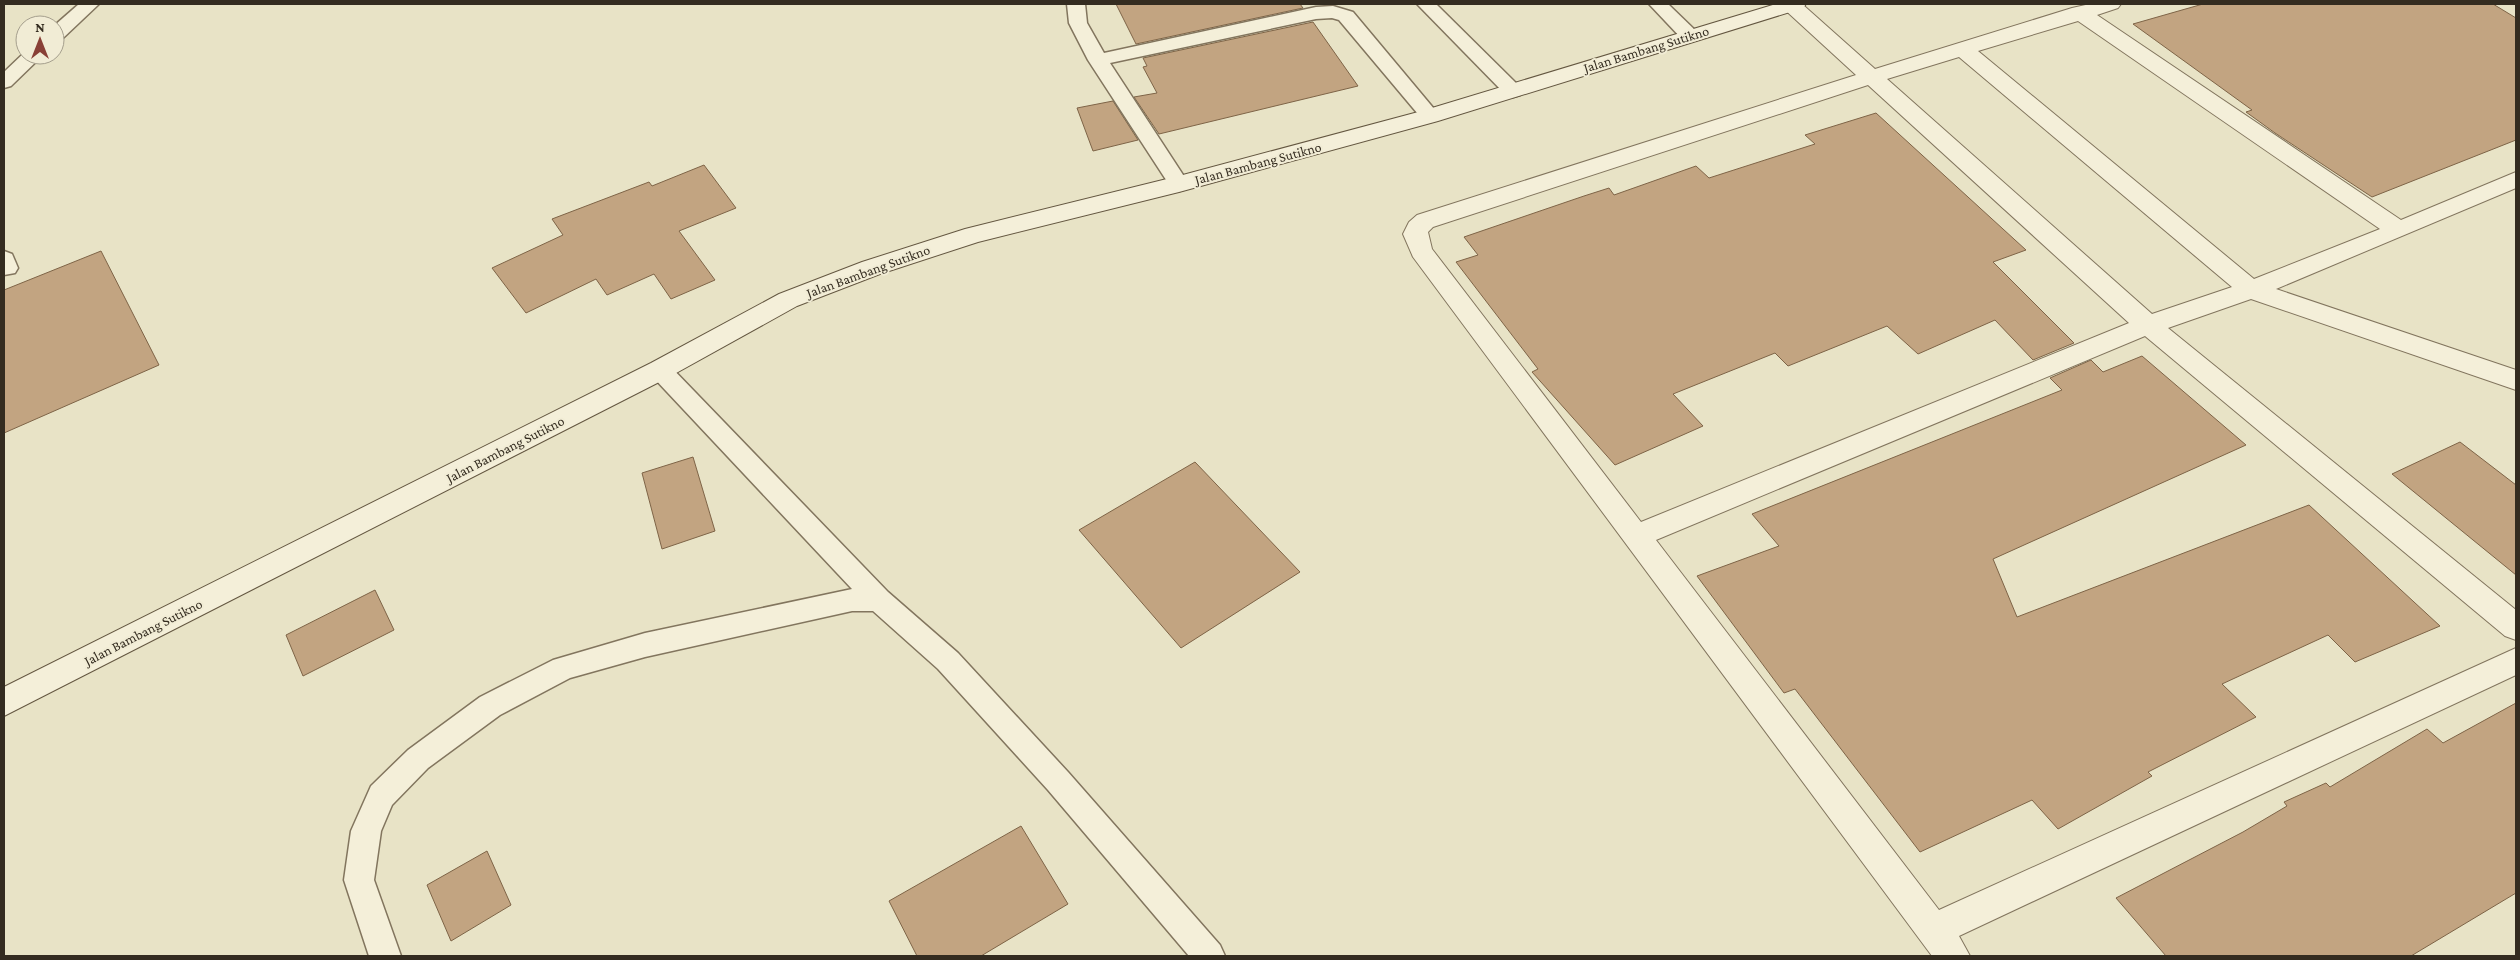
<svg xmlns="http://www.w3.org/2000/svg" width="2520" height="960" font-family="'Crimson Pro',serif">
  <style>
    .building { fill: #c2a481; stroke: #7e6447 }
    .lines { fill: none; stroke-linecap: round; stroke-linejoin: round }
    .lane-casing { stroke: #82755e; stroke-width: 3 }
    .street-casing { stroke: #82755e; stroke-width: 2 }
    .secondary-casing { stroke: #645741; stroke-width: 2 }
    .lane { fill: #f4efd9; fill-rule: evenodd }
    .street { fill: #f4efd9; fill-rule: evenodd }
    .secondary { fill: #f4efd9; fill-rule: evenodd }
    .labels { text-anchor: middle; stroke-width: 4; stroke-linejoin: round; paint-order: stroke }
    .street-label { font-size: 14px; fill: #342c20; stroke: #f1ecd5 }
  </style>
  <rect width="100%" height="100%" fill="#e8e3c6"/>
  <g class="building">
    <polygon points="1116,4 1300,4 1303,8 1136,44"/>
    <polygon points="2203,4 2493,4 2516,18 2516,140 2372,197 2275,133 2246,112 2252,110 2133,24"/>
    <polygon points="1313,22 1358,86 1159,134 1134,97 1157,93 1143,67 1147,66 1143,58"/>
    <polygon points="1113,101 1138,140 1093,151 1077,108"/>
    <polygon points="1876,113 2026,250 1993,262 2074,343 2033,360 1995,320 1918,354 1887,326 1788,366 1775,353 1673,394 1703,426 1615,465 1532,372 1538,369 1456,262 1478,255 1464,237 1584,196 1609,188 1614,195 1696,166 1709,178 1815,144 1805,135"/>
    <polygon points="704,165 736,208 679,231 715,280 671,299 654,274 607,295 596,279 526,313 492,268 563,235 552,219 649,182 652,186"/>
    <polygon points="101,251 159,365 4,433 4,290"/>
    <polygon points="2142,356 2246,445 1993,559 2017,617 2309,505 2440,626 2355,662 2328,635 2222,684 2256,717 2148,772 2152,776 2058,829 2032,800 1920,852 1795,689 1784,693 1697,576 1779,546 1752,514 2062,390 2050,378 2091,360 2103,372"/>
    <polygon points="2460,442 2516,485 2516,575 2392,474"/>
    <polygon points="693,457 715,531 662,549 642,473"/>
    <polygon points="1195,462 1300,572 1181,648 1079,530"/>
    <polygon points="375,590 394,630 303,676 286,635"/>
    <polygon points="2516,703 2516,893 2411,956 2166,956 2116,898 2243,832 2287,806 2284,802 2326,783 2330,787 2427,729 2443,743"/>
    <polygon points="1021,826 1068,904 981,956 917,956 889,901"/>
    <polygon points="487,851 511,905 451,941 427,885"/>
  </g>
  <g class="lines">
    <defs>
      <g id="lane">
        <polygon points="79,4 99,4 62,39 55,41 55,25"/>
        <polygon points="1067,4 1085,4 1087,23 1104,53 1316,7 1333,6 1353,12 1440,116 1437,120 1430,122 1423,120 1339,20 1332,18 1316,19 1110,63 1189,184 1186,189 1179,191 1172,189 1088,60 1069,23"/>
        <polygon points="1417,4 1436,4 1520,87 1523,91 1520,95 1513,97 1506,95"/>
        <polygon points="1649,4 1668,4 1697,32 1699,36 1697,40 1683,40"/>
        <polygon points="25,52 25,55 43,55 11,86 4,88 4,72"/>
        <polygon points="4,251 12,254 18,268 15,273 4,275"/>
        <polygon points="660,361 668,364 888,592 958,653 1068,772 1220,945 1225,956 1189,956 1048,790 938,669 873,611 852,611 645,657 570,678 500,715 428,768 392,805 381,831 374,880 401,956 369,956 344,880 351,831 371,786 408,750 480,697 553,660 645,633 852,589 652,376 648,370 652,364"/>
      </g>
      <path id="street" d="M1782 4H1802L1875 69 2072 8 2090 4H2121L2118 8 2097 15 2401 220 2516 172V188L2276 289 2516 370V390L2251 299 2168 328 2516 610V640L2505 636 2145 336 1656 540 1939 910 2516 648V675L1959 936 1970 956H1932L1413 257 1403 234 1409 222 1417 215 1856 75 1784 9ZM2078 21 2380 229 2254 279 1978 51ZM1959 57 2232 287 2152 314 1887 79ZM1868 85 2129 323 1641 522 1432 249 1428 232 1433 227Z"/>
      <polygon id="secondary" points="1776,4 1806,4 1803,8 1438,121 1179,192 978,242 880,274 797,306 669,377 4,716 4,687 651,363 779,294 862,262 965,229 1179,176 1422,111"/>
    </defs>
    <use href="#lane" class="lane-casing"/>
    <use href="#street" class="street-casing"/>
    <use href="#secondary" class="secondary-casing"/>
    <use href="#lane" class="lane"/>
    <use href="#street" class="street"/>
    <use href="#secondary" class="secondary"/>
  </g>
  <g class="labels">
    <g class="street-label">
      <text transform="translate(1646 49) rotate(-17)" y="5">Jalan Bambang Sutikno</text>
      <text transform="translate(1258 163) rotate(-15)" y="5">Jalan Bambang Sutikno</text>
      <text transform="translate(868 271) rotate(-20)" y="5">Jalan Bambang Sutikno</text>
      <text transform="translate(505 449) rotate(-27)" y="5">Jalan Bambang Sutikno</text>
      <text transform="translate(143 632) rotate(-27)" y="5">Jalan Bambang Sutikno</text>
    </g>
  </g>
  <rect width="2520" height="960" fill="none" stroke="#342c20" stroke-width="10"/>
  <g transform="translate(40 40)"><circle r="24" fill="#f1ecd5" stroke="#a59f8d"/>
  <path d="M0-4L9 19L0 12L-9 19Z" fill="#894036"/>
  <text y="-8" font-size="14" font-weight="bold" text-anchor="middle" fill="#342c20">N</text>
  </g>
</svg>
